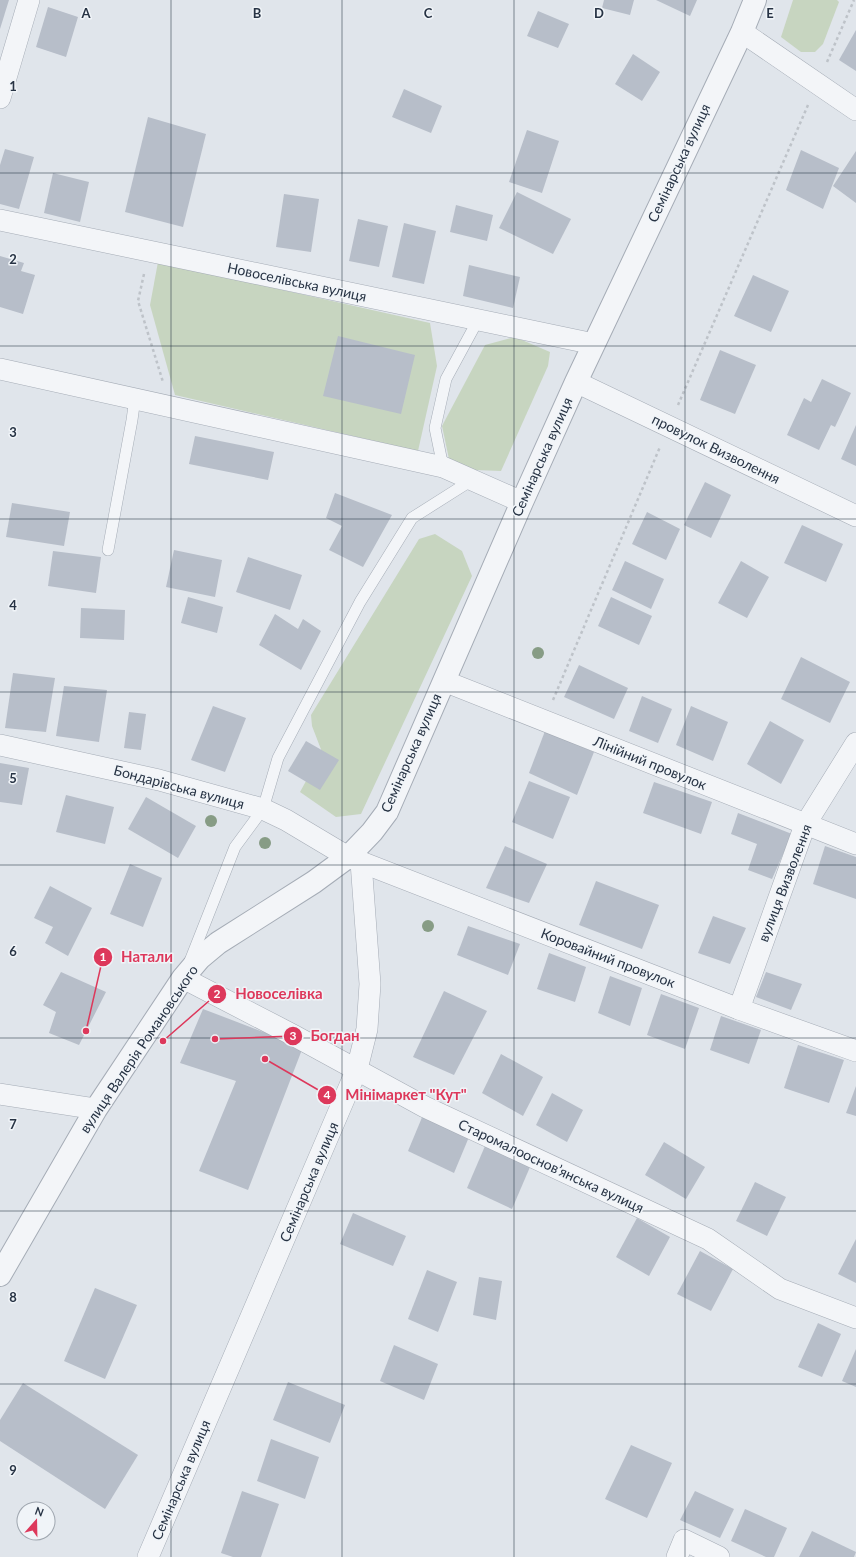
<svg xmlns="http://www.w3.org/2000/svg" width="856" height="1557" font-family="Lato,sans-serif">
  <style>
    .green { fill: #c7d5c0 }
    .building { fill: #b7bec9 }
    .lines { fill: none; stroke-linecap: round; stroke-linejoin: round }
    .service-casing { stroke: #a5acb6; stroke-width: 12 }
    .minor-casing { stroke: #a5acb6; stroke-width: 22 }
    .tertiary-casing { stroke: #a5acb6; stroke-width: 24 }
    .path { stroke: #bec3c9; stroke-width: 2.5; stroke-dasharray: 3 3; stroke-linecap: butt }
    .service { stroke: #f3f5f8; stroke-width: 11 }
    .minor { stroke: #f3f5f8; stroke-width: 21 }
    .tertiary { stroke: #f3f5f8; stroke-width: 22 }
    .tree { fill: #879c85 }
    .grid { fill: none; stroke: #273344; stroke-width: 1; stroke-opacity: 0.55 }
    .labels { text-anchor: middle; stroke-width: 3; stroke-linejoin: round; paint-order: stroke }
    .street-label { font-size: 14px; fill: #273344; stroke: #f0f4f8 }
    .grid-label { font-size: 13px; text-anchor: middle; font-weight: bold; fill: #273344; stroke: #f0f4f8; stroke-width: 3; stroke-linejoin: round; paint-order: stroke }
    .leader { fill: none; stroke: #dd385b; stroke-width: 1.5 }
    .callout-dot { fill: #dd385b; stroke: #f0f4f8; stroke-width: 1.5 }
    .mark-label { font-size: 12px; text-anchor: middle; font-weight: bold; fill: #fff }
    .callout-label { font-size: 15px; text-anchor: middle; font-weight: bold; fill: #dd385b; stroke: #f0f4f8; stroke-width: 3; stroke-linejoin: round; paint-order: stroke }
  </style>
  <rect width="100%" height="100%" fill="#e0e5eb"/>
  <g class="green">
    <polygon points="793,0 837,0 839,2 823,44 815,52 801,52 781,37"/>
    <polygon points="158,262 430,323 437,366 418,451 175,395 150,305"/>
    <polygon points="515,337 550,352 548,366 501,471 475,470 449,459 442,426 485,345"/>
    <polygon points="435,534 462,551 472,576 361,814 336,817 300,792 322,752 312,726 311,715 419,539"/>
  </g>
  <g class="building">
    <polygon points="0,0 9,0 0,29"/>
    <polygon points="604,0 634,0 630,15 602,8"/>
    <polygon points="656,0 697,0 690,16"/>
    <polygon points="48,7 78,17 66,57 36,47"/>
    <polygon points="538,11 569,24 558,48 527,36"/>
    <polygon points="856,30 856,71 839,60"/>
    <polygon points="633,54 660,72 642,101 615,84"/>
    <polygon points="404,89 442,106 431,133 392,117"/>
    <polygon points="148,117 206,134 183,227 125,212"/>
    <polygon points="527,130 559,141 542,193 509,182"/>
    <polygon points="5,149 34,157 19,209 0,204 0,165"/>
    <polygon points="801,150 839,168 823,209 786,190"/>
    <polygon points="856,151 856,203 833,186"/>
    <polygon points="53,173 89,182 80,222 44,213"/>
    <polygon points="517,192 571,219 553,254 499,228"/>
    <polygon points="284,194 319,199 311,252 276,247"/>
    <polygon points="456,205 493,215 487,241 450,232"/>
    <polygon points="358,219 388,226 379,267 349,261"/>
    <polygon points="404,223 436,231 424,284 392,277"/>
    <polygon points="0,256 24,263 21,271 35,275 23,314 0,307"/>
    <polygon points="469,265 520,277 513,308 463,296"/>
    <polygon points="753,275 789,291 771,332 734,316"/>
    <polygon points="338,336 415,355 401,414 323,396"/>
    <polygon points="720,350 756,365 735,414 700,400"/>
    <polygon points="822,379 851,393 835,427 831,425 819,450 787,435 804,398 811,402"/>
    <polygon points="856,425 856,466 841,459"/>
    <polygon points="195,436 274,452 268,480 189,464"/>
    <polygon points="705,482 731,495 711,538 684,525"/>
    <polygon points="335,493 392,515 363,567 329,550 342,526 326,518"/>
    <polygon points="12,503 70,512 64,546 6,537"/>
    <polygon points="647,512 680,529 666,560 632,544"/>
    <polygon points="802,525 843,544 826,582 784,563"/>
    <polygon points="174,550 222,560 215,597 166,587"/>
    <polygon points="53,551 101,557 96,593 48,586"/>
    <polygon points="248,557 302,575 290,610 236,592"/>
    <polygon points="625,561 664,579 651,609 612,590"/>
    <polygon points="741,561 769,577 747,618 718,603"/>
    <polygon points="188,597 223,607 217,633 181,623"/>
    <polygon points="611,597 652,616 639,645 598,626"/>
    <polygon points="81,608 125,610 124,640 80,638"/>
    <polygon points="275,614 298,629 303,619 321,631 301,670 259,645"/>
    <polygon points="801,657 850,682 830,723 781,699"/>
    <polygon points="579,665 628,688 614,719 564,697"/>
    <polygon points="13,673 55,678 46,732 5,728"/>
    <polygon points="64,686 107,690 99,742 56,736"/>
    <polygon points="642,696 672,709 658,743 629,731"/>
    <polygon points="213,706 246,718 225,772 191,760"/>
    <polygon points="691,706 728,722 713,761 676,745"/>
    <polygon points="129,712 146,714 141,750 124,748"/>
    <polygon points="770,721 804,740 781,784 747,764"/>
    <polygon points="545,731 594,752 577,795 529,773"/>
    <polygon points="306,741 339,760 320,790 288,771"/>
    <polygon points="0,763 29,768 22,805 0,802"/>
    <polygon points="529,781 570,797 553,839 512,822"/>
    <polygon points="654,782 712,802 701,834 643,813"/>
    <polygon points="66,795 114,807 105,844 56,832"/>
    <polygon points="146,797 196,826 178,858 128,829"/>
    <polygon points="738,813 792,834 772,879 748,870 757,844 731,834"/>
    <polygon points="505,846 547,864 529,903 486,888"/>
    <polygon points="825,846 856,857 856,899 813,884"/>
    <polygon points="130,864 162,878 143,927 110,914"/>
    <polygon points="596,881 659,905 642,949 579,925"/>
    <polygon points="50,886 92,908 68,956 45,943 53,927 34,918"/>
    <polygon points="713,916 746,928 730,964 698,953"/>
    <polygon points="468,926 520,944 508,975 457,955"/>
    <polygon points="549,953 586,967 575,1002 537,989"/>
    <polygon points="61,972 106,992 79,1045 49,1033 56,1012 43,1005"/>
    <polygon points="766,972 802,984 791,1010 756,997"/>
    <polygon points="610,976 642,988 630,1026 598,1013"/>
    <polygon points="444,991 487,1011 454,1075 413,1057"/>
    <polygon points="661,994 699,1008 685,1049 647,1035"/>
    <polygon points="203,1009 303,1047 248,1190 199,1171 236,1081 180,1063"/>
    <polygon points="721,1016 761,1030 749,1064 710,1050"/>
    <polygon points="798,1045 844,1060 829,1103 784,1088"/>
    <polygon points="501,1054 543,1077 523,1116 482,1093"/>
    <polygon points="856,1086 856,1116 846,1113"/>
    <polygon points="552,1093 583,1110 567,1142 536,1125"/>
    <polygon points="423,1115 469,1137 454,1173 408,1151"/>
    <polygon points="664,1142 705,1167 686,1199 645,1175"/>
    <polygon points="485,1146 530,1167 512,1209 467,1188"/>
    <polygon points="755,1182 786,1197 767,1236 736,1221"/>
    <polygon points="353,1213 406,1236 393,1266 340,1244"/>
    <polygon points="637,1218 670,1237 649,1276 616,1257"/>
    <polygon points="856,1239 856,1283 838,1274"/>
    <polygon points="700,1251 733,1269 711,1311 677,1294"/>
    <polygon points="427,1270 457,1282 438,1332 408,1319"/>
    <polygon points="479,1277 502,1281 496,1320 473,1315"/>
    <polygon points="95,1288 137,1305 105,1379 64,1361"/>
    <polygon points="818,1323 841,1334 822,1377 798,1367"/>
    <polygon points="394,1345 438,1364 424,1400 380,1381"/>
    <polygon points="856,1349 856,1387 842,1381"/>
    <polygon points="288,1382 345,1405 330,1443 273,1420"/>
    <polygon points="23,1383 138,1455 105,1509 0,1441 0,1420"/>
    <polygon points="271,1439 319,1457 305,1499 257,1481"/>
    <polygon points="631,1445 672,1463 647,1518 605,1499"/>
    <polygon points="242,1491 279,1504 261,1557 233,1557 221,1553"/>
    <polygon points="695,1491 734,1509 720,1538 680,1520"/>
    <polygon points="745,1509 787,1528 774,1557 766,1557 731,1541"/>
    <polygon points="812,1531 856,1552 854,1557 799,1557"/>
  </g>
  <g class="lines">
    <defs>
      <g id="service">
        <polyline points="443,467 435,428 446,379 478,320"/>
        <polyline points="108,550 132,420 135,398"/>
        <polyline points="190,961 235,847 263,809 278,758 360,602 412,518 472,480"/>
      </g>
      <g id="minor">
        <polyline points="742,32 856,110"/>
        <polyline points="0,98 29,0"/>
        <polyline points="0,220 594,344"/>
        <polyline points="0,369 443,467 522,502"/>
        <polyline points="576,382 856,516"/>
        <polyline points="444,681 856,844"/>
        <polyline points="0,745 159,780 263,809 286,820 348,857 361,862 370,984 367,1029 357,1069 148,1557"/>
        <polyline points="361,862 739,1009 856,1051"/>
        <polyline points="183,978 293,1035 425,1107 708,1239 780,1289 856,1318"/>
        <polyline points="739,1009 805,825 856,743"/>
        <polyline points="0,1094 96,1109"/>
        <polyline points="677,1557 684,1540 719,1557"/>
      </g>
      <polyline id="tertiary" points="0,1275 96,1109 183,978 200,958 218,943 314,882 348,857 372,832 387,812 522,502 576,382 742,32 755,0"/>
    </defs>
    <use href="#service" class="service-casing"/>
    <use href="#minor" class="minor-casing"/>
    <use href="#tertiary" class="tertiary-casing"/>
    <g class="path">
      <polyline points="827,62 854,0"/>
      <polyline points="144,274 138,301 163,382"/>
      <polyline points="678,405 808,105"/>
      <polyline points="553,700 660,447"/>
    </g>
    <use href="#service" class="service"/>
    <use href="#minor" class="minor"/>
    <use href="#tertiary" class="tertiary"/>
  </g>
  <g class="tree">
    <circle cx="538" cy="653" r="6"/>
    <circle cx="211" cy="821" r="6"/>
    <circle cx="265" cy="843" r="6"/>
    <circle cx="428" cy="926" r="6"/>
  </g>
  <path class="grid" d="M171 0V1557M342 0V1557M514 0V1557M685 0V1557M0 173H856M0 346H856M0 519H856M0 692H856M0 865H856M0 1038H856M0 1211H856M0 1384H856"/>
  <g class="labels">
    <g class="street-label">
      <text transform="translate(679 163) rotate(-65)" y="5">Семінарська вулиця</text>
      <text transform="translate(297 282) rotate(12)" y="5">Новоселівська вулиця</text>
      <text transform="translate(716 449) rotate(26)" y="5">провулок Визволення</text>
      <text transform="translate(542 457) rotate(-66)" y="5">Семінарська вулиця</text>
      <text transform="translate(411 753) rotate(-66)" y="5">Семінарська вулиця</text>
      <text transform="translate(650 763) rotate(22)" y="5">Лінійний провулок</text>
      <text transform="translate(179 787) rotate(15)" y="5">Бондарівська вулиця</text>
      <text transform="translate(785 883) rotate(-69)" y="5">вулиця Визволення</text>
      <text transform="translate(608 958) rotate(21)" y="5">Коровайний провулок</text>
      <text transform="translate(139 1049) rotate(-56)" y="5">вулиця Валерія Романовського</text>
      <text transform="translate(551 1166) rotate(25)" y="5">Старомалооснов’янська вулиця</text>
      <text transform="translate(309 1182) rotate(-67)" y="5">Семінарська вулиця</text>
      <text transform="translate(181 1480) rotate(-67)" y="5">Семінарська вулиця</text>
    </g>
  </g>
  <g class="grid-label">
    <text x="86" y="18">A</text>
    <text x="257" y="18">B</text>
    <text x="428" y="18">C</text>
    <text x="599" y="18">D</text>
    <text x="770" y="18">E</text>
    <text x="13" y="91">1</text>
    <text x="13" y="264">2</text>
    <text x="13" y="437">3</text>
    <text x="13" y="610">4</text>
    <text x="13" y="783">5</text>
    <text x="13" y="956">6</text>
    <text x="13" y="1129">7</text>
    <text x="13" y="1302">8</text>
    <text x="13" y="1475">9</text>
  </g>
  <path class="leader" d="M86 1031L103 957M163 1041L217 994M215 1039L293 1036M265 1059L327 1095"/>
  <g class="callout-dot">
    <circle cx="86" cy="1031" r="4"/>
    <circle cx="163" cy="1041" r="4"/>
    <circle cx="215" cy="1039" r="4"/>
    <circle cx="265" cy="1059" r="4"/>
    <circle cx="103" cy="957" r="10"/>
    <circle cx="217" cy="994" r="10"/>
    <circle cx="293" cy="1036" r="10"/>
    <circle cx="327" cy="1095" r="10"/>
  </g>
  <g class="mark-label">
    <text x="103" y="961">1</text>
    <text x="217" y="998">2</text>
    <text x="293" y="1040">3</text>
    <text x="327" y="1099">4</text>
  </g>
  <g class="callout-label">
    <text x="147" y="962">Натали</text>
    <text x="279" y="999">Новоселівка</text>
    <text x="335" y="1041">Богдан</text>
    <text x="406" y="1100">Мінімаркет "Кут"</text>
  </g>
  <g transform="translate(36 1521) rotate(20)"><circle r="19" fill="#f0f4f8" stroke="#a0a7b0"/>
  <path d="M0-3L7 15L0 10L-7 15Z" fill="#dd385b"/>
  <text y="-6" font-size="11" font-weight="bold" text-anchor="middle" fill="#273344">N</text>
  </g>
</svg>
